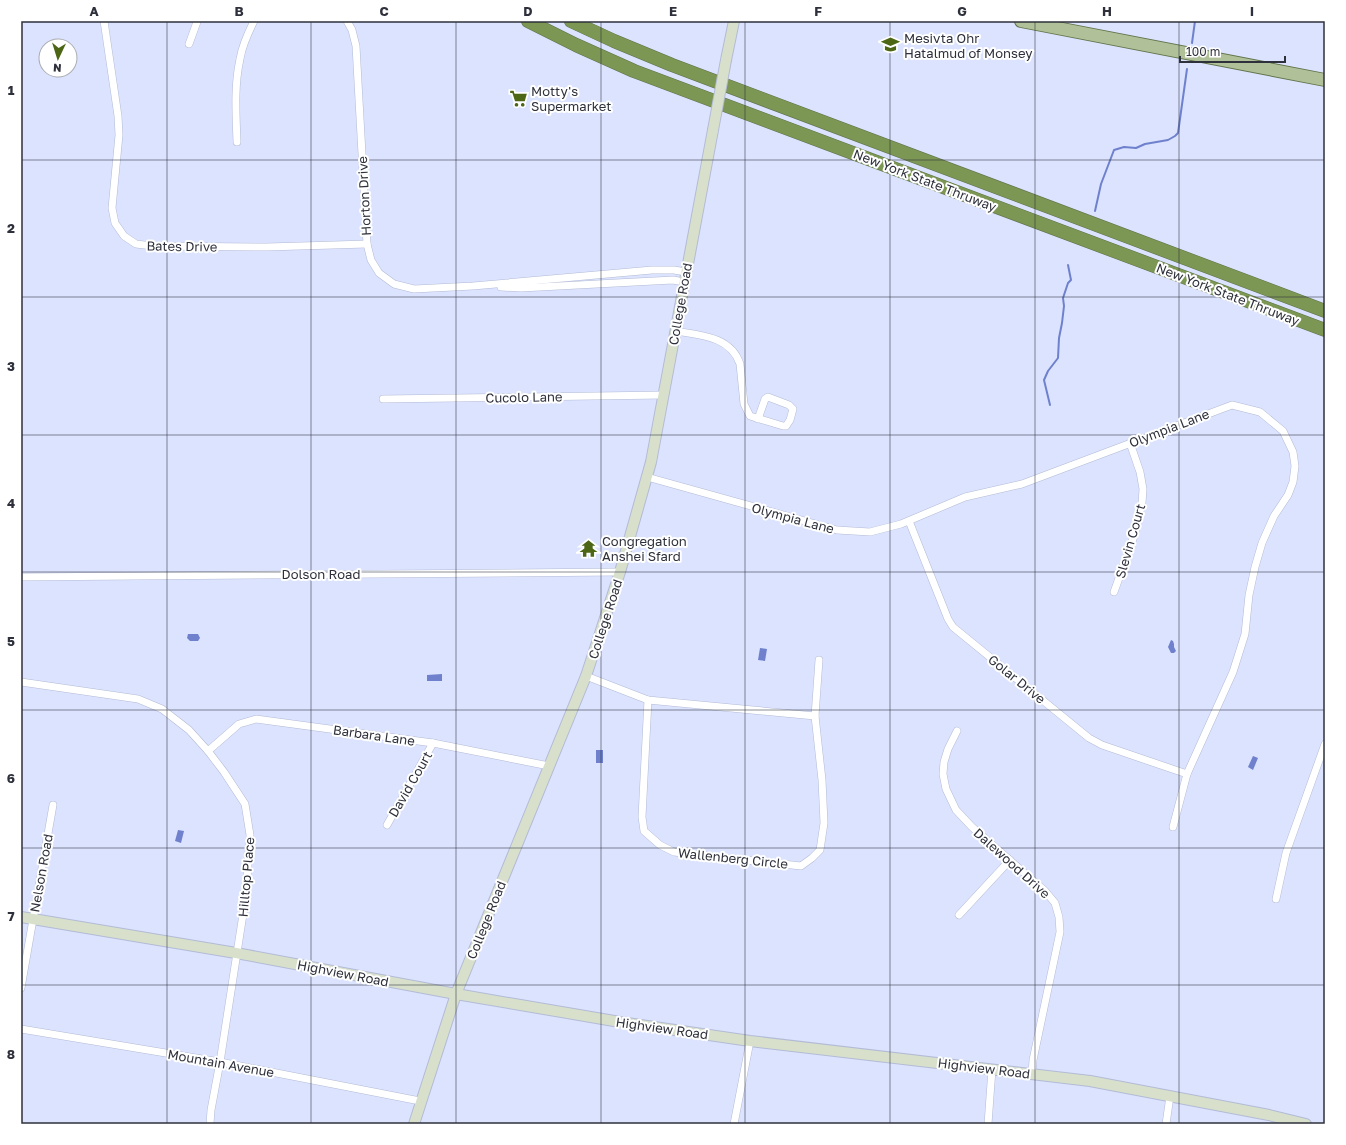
<svg xmlns="http://www.w3.org/2000/svg" width="1346" height="1145" font-family="'Golos Text',sans-serif">
  <style>
    .water { fill: #6f81cd }
    .lines { fill: none; stroke-linecap: round; stroke-linejoin: round }
    .stream { stroke: #6f81cd; stroke-width: 2 }
    .street-casing { stroke: #b3bbd5; stroke-width: 8 }
    .secondary-casing { stroke: #b3bbd5; stroke-width: 12 }
    .primary-casing { stroke: #61734b; stroke-width: 14 }
    .highway-casing { stroke: #61734b; stroke-width: 14 }
    .street { stroke: #fff; stroke-width: 7 }
    .secondary { stroke: #d8e0cc; stroke-width: 10 }
    .primary { stroke: #b0c098; stroke-width: 12 }
    .highway { stroke: #7c9654; stroke-width: 13 }
    .secondary-bridge-casing { stroke: #b3bbd5; stroke-width: 12; stroke-linecap: butt }
    .secondary-bridge { stroke: #d8e0cc; stroke-width: 10 }
    .grid { fill: none; stroke: #2e313b; stroke-width: 1; stroke-opacity: 0.55 }
    .labels { text-anchor: middle; stroke-width: 4; stroke-linejoin: round; paint-order: stroke }
    .poi-label { font-size: 13px; fill: #2e313b; stroke: #fff; text-anchor: start }
    .street-label { font-size: 13px; fill: #2e313b; stroke: #fff }
    .neatline { fill: none; stroke: #2e313b; stroke-width: 1.5 }
    .grid-label { font-size: 13px; text-anchor: middle; font-weight: bold; fill: #2e313b }
  </style>
  <rect width="100%" height="100%" fill="#dbe3fe"/>
  <g class="water">
    <polygon points="188,634 198,634 200,638 198,641 190,641 187,638"/>
    <polygon points="1171,640 1173,641 1174,644 1174,647 1176,651 1174,653 1171,653 1168,647"/>
    <polygon points="760,648 767,649 765,661 758,660"/>
    <polygon points="442,674 442,681 427,681 427,675"/>
    <rect x="596" y="750" width="7" height="13"/>
    <polygon points="1253,756 1258,758 1253,770 1248,767"/>
    <polygon points="178,830 184,831 181,843 175,841"/>
  </g>
  <g class="lines">
    <g class="stream">
      <polyline points="1192,43 1195,21"/>
      <polyline points="1095,211 1101,184 1114,150 1124,147 1136,148 1145,144 1168,140 1175,136 1178,133 1187,69"/>
      <polyline points="1050,405 1044,380 1048,371 1058,358 1059,338 1062,323 1064,306 1063,298 1068,283 1071,280 1068,265"/>
    </g>
    <defs>
      <g id="street">
        <polyline points="104,21 118,116 119,135 112,208 115,223 124,236 136,244 153,246 267,247 367,244"/>
        <polyline points="347,21 352,30 356,46 367,244 371,260 379,273 394,284 414,289 473,286 652,270 674,270 686,272"/>
        <polyline points="189,44 197,22 196,21"/>
        <path d="M237 142C236 114 234 86 240 59 242 46 248 33 254 21"/>
        <polyline points="501,287 521,288 673,280 684,282"/>
        <path d="M675 331C699 335 731 336 740 364L744 404 750 416 783 426H786L790 420 793 409 789 405 768 397 765 399 758 419"/>
        <polyline points="383,399 664,395"/>
        <polyline points="647,477 837,530 870,532 901,524 965,497 1022,484 1232,405 1260,412 1283,431 1293,452 1295,466 1293,482 1288,495 1274,516 1262,543 1255,567 1249,595 1245,634 1233,672 1187,774 1173,827"/>
        <polyline points="909,521 948,619 953,627 1089,738 1102,745 1187,774"/>
        <polyline points="21,577 620,572"/>
        <polyline points="1114,592 1134,536 1142,503 1143,489 1140,472 1130,443"/>
        <polyline points="586,676 648,700 815,716"/>
        <polyline points="21,682 138,699 162,709 189,730 208,751 224,772 245,804 250,835 246,895 220,1062 211,1110 210,1124"/>
        <polyline points="648,700 642,817 644,831 660,845 674,852 801,866 812,858 820,850 824,823 822,780 815,716 819,660"/>
        <polyline points="957,731 948,749 944,762 943,774 946,789 956,810 972,827 1045,891 1055,903 1059,917 1060,932 1033,1060 1032,1074"/>
        <polyline points="208,751 239,724 256,719 433,743 549,766"/>
        <polyline points="387,825 433,743"/>
        <polyline points="1276,899 1286,853 1325,744"/>
        <polyline points="959,915 1010,860"/>
        <polyline points="21,988 53,805"/>
        <polyline points="21,1029 220,1062 420,1101"/>
        <polyline points="734,1124 750,1041"/>
        <polyline points="988,1124 992,1069"/>
        <polyline points="1166,1124 1170,1096"/>
      </g>
      <g id="secondary">
        <polyline points="726,60 734,21"/>
        <polyline points="21,917 236,953 456,994 620,1022 750,1041 1090,1081 1269,1115 1306,1124"/>
        <polyline points="414,1124 456,994 586,676 620,572 651,462 713,130"/>
      </g>
      <polyline id="primary" points="1021,21 1325,80"/>
      <g id="highway">
        <polyline points="528,21 576,45 634,71 1325,330"/>
        <polyline points="571,21 614,41 672,65 1325,311"/>
      </g>
    </defs>
    <use href="#street" class="street-casing"/>
    <use href="#secondary" class="secondary-casing"/>
    <use href="#primary" class="primary-casing"/>
    <use href="#highway" class="highway-casing"/>
    <use href="#street" class="street"/>
    <use href="#secondary" class="secondary"/>
    <use href="#primary" class="primary"/>
    <use href="#highway" class="highway"/>
    <defs>
      <polyline id="secondary-bridge" points="713,130 726,60"/>
    </defs>
    <use href="#secondary-bridge" class="secondary-bridge-casing"/>
    <use href="#secondary-bridge" class="secondary-bridge"/>
  </g>
  <path class="grid" d="M167 21V1124M311 21V1124M456 21V1124M601 21V1124M745 21V1124M890 21V1124M1035 21V1124M1179 21V1124M21 160H1325M21 297H1325M21 435H1325M21 572H1325M21 710H1325M21 848H1325M21 985H1325"/>
  <defs>
    <symbol id="school-bare" viewBox="-9 -9 18 18"><path d="M0-5L7-2L0 1L-7-2ZM-4 1L0 2.5L4 1V4Q0 6-4 4Z" fill="#4c6616" stroke="#fff" stroke-width="2.5" paint-order="stroke"/></symbol>
    <symbol id="supermarket-bare" viewBox="-9 -9 18 18"><path d="M-6-5.5h2.5l.6 2H6L4.5 2H-2.5L-4.4-4H-6ZM-1.5 3.2a1.3 1.3 0 1 0 .1 0ZM3 3.2a1.3 1.3 0 1 0 .1 0Z" fill="#4c6616" stroke="#fff" stroke-width="2.5" paint-order="stroke"/></symbol>
    <symbol id="temple-bare" viewBox="-9 -9 18 18"><path d="M0-6L5-2H3V0L6.5 2.5H4V6H1.5V3h-3V6H-4V2.5H-6.5L-3 0V-2H-5Z" fill="#4c6616" stroke="#fff" stroke-width="2.5" paint-order="stroke"/></symbol>
  </defs>
  <g fill-rule="evenodd">
    <use href="#school-bare" x="878" y="32" width="25" height="25"/>
    <use href="#supermarket-bare" x="506" y="86" width="25" height="25"/>
    <use href="#temple-bare" x="576" y="536" width="25" height="25"/>
  </g>
  <g class="labels">
    <g class="poi-label">
      <text x="904" y="43">Mesivta Ohr<tspan x="904" dy="15">Hatalmud of Monsey</tspan></text>
      <text x="531" y="96">Motty's<tspan x="531" dy="15">Supermarket</tspan></text>
      <text x="602" y="546">Congregation<tspan x="602" dy="15">Anshei Sfard</tspan></text>
    </g>
    <g class="street-label">
      <text transform="translate(925 180) rotate(21)" y="5">New York State Thruway</text>
      <text transform="translate(364 196) rotate(-93)" y="5">Horton Drive</text>
      <text transform="translate(182 246) rotate(1)" y="5">Bates Drive</text>
      <text transform="translate(1228 294) rotate(21)" y="5">New York State Thruway</text>
      <text transform="translate(680 304) rotate(-80)" y="5">College Road</text>
      <text transform="translate(524 397) rotate(-1)" y="5">Cucolo Lane</text>
      <text transform="translate(1169 428) rotate(-21)" y="5">Olympia Lane</text>
      <text transform="translate(793 518) rotate(15)" y="5">Olympia Lane</text>
      <text transform="translate(1130 541) rotate(-74)" y="5">Slevin Court</text>
      <text x="321" y="579">Dolson Road</text>
      <text transform="translate(605 619) rotate(-72)" y="5">College Road</text>
      <text transform="translate(1017 679) rotate(39)" y="5">Golar Drive</text>
      <text transform="translate(374 735) rotate(8)" y="5">Barbara Lane</text>
      <text transform="translate(410 784) rotate(-60)" y="5">David Court</text>
      <text transform="translate(733 858) rotate(6)" y="5">Wallenberg Circle</text>
      <text transform="translate(1012 863) rotate(42)" y="5">Dalewood Drive</text>
      <text transform="translate(41 873) rotate(-80)" y="5">Nelson Road</text>
      <text transform="translate(246 877) rotate(-85)" y="5">Hilltop Place</text>
      <text transform="translate(486 920) rotate(-68)" y="5">College Road</text>
      <text transform="translate(343 973) rotate(11)" y="5">Highview Road</text>
      <text transform="translate(662 1028) rotate(8)" y="5">Highview Road</text>
      <text transform="translate(221 1063) rotate(10)" y="5">Mountain Avenue</text>
      <text transform="translate(984 1068) rotate(7)" y="5">Highview Road</text>
    </g>
  </g>
  <rect width="1346" height="1145" fill="none" stroke="#ffffff" stroke-width="44"/>
  <g transform="translate(58 58) rotate(184)"><circle r="19" fill="#ffffff" stroke="#abadb1"/>
  <path d="M0-3L7 15L0 10L-7 15Z" fill="#4c6616"/>
  <text y="-6" font-size="11" font-weight="bold" text-anchor="middle" fill="#2e313b">N</text>
  </g>
  <path d="M1180 56v6h105v-6" fill="none" stroke="#2e313b" stroke-width="2"/>
  <text x="1186" y="56" font-size="12" fill="#2e313b" stroke="#ffffff" stroke-width="3" paint-order="stroke">100 m</text>
  <rect x="22" y="22" width="1302" height="1101" class="neatline"/>
  <g class="grid-label">
    <text x="94" y="16">A</text>
    <text x="239" y="16">B</text>
    <text x="384" y="16">C</text>
    <text x="528" y="16">D</text>
    <text x="673" y="16">E</text>
    <text x="818" y="16">F</text>
    <text x="962" y="16">G</text>
    <text x="1107" y="16">H</text>
    <text x="1252" y="16">I</text>
    <text x="11" y="95">1</text>
    <text x="11" y="233">2</text>
    <text x="11" y="371">3</text>
    <text x="11" y="508">4</text>
    <text x="11" y="646">5</text>
    <text x="11" y="783">6</text>
    <text x="11" y="921">7</text>
    <text x="11" y="1059">8</text>
  </g>
</svg>
